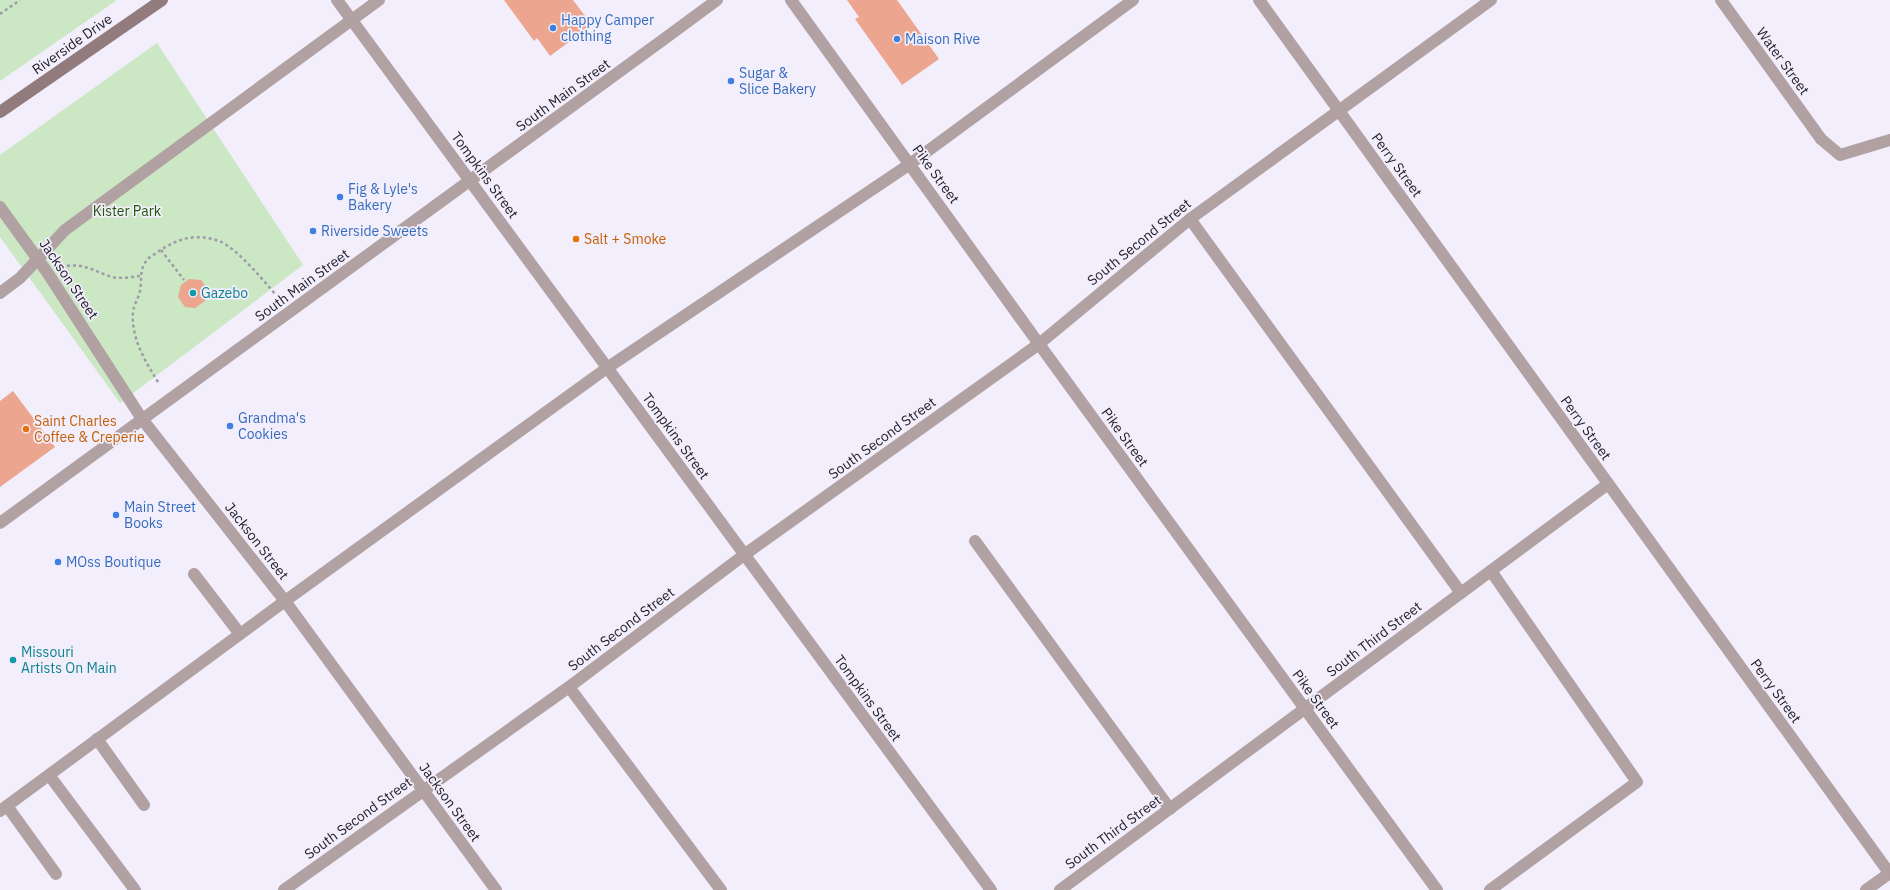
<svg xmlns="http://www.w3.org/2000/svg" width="1890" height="890" font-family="'IBM Plex Sans',sans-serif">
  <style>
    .green { fill: #cbe7c4 }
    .building { fill: #eca58e }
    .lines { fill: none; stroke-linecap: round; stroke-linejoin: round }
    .path { stroke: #9f9ba8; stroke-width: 2.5; stroke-dasharray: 3 3; stroke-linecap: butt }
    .lane { stroke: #b1a1a2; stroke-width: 12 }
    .street { stroke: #b1a1a2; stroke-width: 12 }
    .secondary { stroke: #927b7d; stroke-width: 12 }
    .shop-dot { fill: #3f7fe0; stroke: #f2eefb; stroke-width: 1.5 }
    .food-dot { fill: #e8710a; stroke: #f2eefb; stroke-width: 1.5 }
    .culture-dot { fill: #0f9aa8; stroke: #f2eefb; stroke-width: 1.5 }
    .labels { text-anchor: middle; stroke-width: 3.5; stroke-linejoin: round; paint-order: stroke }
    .shop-label { font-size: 14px; fill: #366cbe; stroke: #f2eefb; text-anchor: start }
    .street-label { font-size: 14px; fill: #24202c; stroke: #f2eefb }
    .park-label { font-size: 14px; fill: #20590b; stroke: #f2eefb }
    .food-label { font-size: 14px; fill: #c56008; stroke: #f2eefb; text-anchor: start }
    .culture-label { font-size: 14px; fill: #0d838f; stroke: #f2eefb; text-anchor: start }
  </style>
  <rect width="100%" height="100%" fill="#f2eefb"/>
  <g class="green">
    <polygon points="0,0 117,0 0,81"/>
    <polygon points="157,43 303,265 120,403 0,237 0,155"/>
  </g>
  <g class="building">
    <polygon points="504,0 573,0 592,25 550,56 537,38 534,41"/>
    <polygon points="847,0 897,0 939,59 902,85 855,19 859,17"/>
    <polygon points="189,279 201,280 208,289 205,301 195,308 185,307 178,297 181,285"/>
    <polygon points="13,391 55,447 0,487 0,401"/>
  </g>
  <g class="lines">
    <g class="path">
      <polyline points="0,14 20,0"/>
      <polyline points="161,250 184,280"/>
      <path d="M67 266C84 263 96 272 112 277 121 279 131 277 140 276"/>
      <path d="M158 382C147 364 135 345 133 323 132 309 134 307 139 295 143 283 138 270 147 260 150 256 156 254 159 251 179 238 196 233 219 241 237 248 263 280 276 295"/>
    </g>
    <g class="lane">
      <polyline points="1821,139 1840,155 1890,140"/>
      <polyline points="910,164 1133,0"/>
      <polyline points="1190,219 1461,593"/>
      <polyline points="0,293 20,278 65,230 379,0"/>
      <polyline points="975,541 1170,809"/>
      <polyline points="194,574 240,634"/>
      <polyline points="569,687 721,890"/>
      <polyline points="97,739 144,805"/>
      <polyline points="49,775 135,890"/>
      <polyline points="7,806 56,874"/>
      <polyline points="0,811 285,601 607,368"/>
      <polyline points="1490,890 1637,782 1491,571"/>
    </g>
    <g class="street">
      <polyline points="337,0 991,890"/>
      <polyline points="791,0 1039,344 1437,890"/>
      <polyline points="1259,0 1890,874"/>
      <polyline points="1721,0 1821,139"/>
      <polyline points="0,207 47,272 142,419 285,601 496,890"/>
      <polyline points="607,368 910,164"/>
      <path d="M0 523C238 348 479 176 717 0"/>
      <polyline points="284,890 569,687 744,555 1039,344 1190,219 1491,0"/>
      <polyline points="1060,890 1608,484"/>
      <polyline points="1866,890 1890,873"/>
    </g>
    <polyline class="secondary" points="0,112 162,0"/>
  </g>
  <g class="shop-dot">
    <circle cx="553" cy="28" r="4"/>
    <circle cx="897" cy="39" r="4"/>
    <circle cx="731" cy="81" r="4"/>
    <circle cx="340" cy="197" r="4"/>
    <circle cx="313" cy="231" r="4"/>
    <circle cx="230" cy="426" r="4"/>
    <circle cx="116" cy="515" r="4"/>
    <circle cx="58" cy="562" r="4"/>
  </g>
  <g class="food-dot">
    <circle cx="576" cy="239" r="4"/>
    <circle cx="26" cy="429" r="4"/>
  </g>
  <g class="culture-dot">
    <circle cx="193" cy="293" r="4"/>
    <circle cx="13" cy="660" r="4"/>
  </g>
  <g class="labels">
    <g class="shop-label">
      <text x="561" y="25">Happy Camper<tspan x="561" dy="16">clothing</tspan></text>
      <text x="905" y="44">Maison Rive</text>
      <text x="739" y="78">Sugar &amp;<tspan x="739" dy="16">Slice Bakery</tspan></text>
      <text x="348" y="194">Fig &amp; Lyle's<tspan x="348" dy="16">Bakery</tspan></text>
      <text x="321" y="236">Riverside Sweets</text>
      <text x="238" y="423">Grandma's<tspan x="238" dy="16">Cookies</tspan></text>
      <text x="124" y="512">Main Street<tspan x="124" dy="16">Books</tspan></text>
      <text x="66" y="567">MOss Boutique</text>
    </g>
    <g class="street-label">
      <text transform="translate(72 44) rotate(-35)" y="5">Riverside Drive</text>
      <text transform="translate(1783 61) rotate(54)" y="5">Water Street</text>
      <text transform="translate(563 95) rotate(-36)" y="5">South Main Street</text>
      <text transform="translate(1397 165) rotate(54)" y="5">Perry Street</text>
      <text transform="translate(936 174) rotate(54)" y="5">Pike Street</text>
      <text transform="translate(485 175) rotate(54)" y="5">Tompkins Street</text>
      <text transform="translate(1139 242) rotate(-39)" y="5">South Second Street</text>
      <text transform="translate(69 279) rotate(56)" y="5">Jackson Street</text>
      <text transform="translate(302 285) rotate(-36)" y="5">South Main Street</text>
      <text transform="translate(1586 428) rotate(54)" y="5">Perry Street</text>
      <text transform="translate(676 436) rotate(54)" y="5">Tompkins Street</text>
      <text transform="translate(1125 437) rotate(54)" y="5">Pike Street</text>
      <text transform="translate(882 438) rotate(-36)" y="5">South Second Street</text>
      <text transform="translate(257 541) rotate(52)" y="5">Jackson Street</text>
      <text transform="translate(621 629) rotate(-37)" y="5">South Second Street</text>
      <text transform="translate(1374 639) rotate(-37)" y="5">South Third Street</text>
      <text transform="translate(1776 691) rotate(54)" y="5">Perry Street</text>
      <text transform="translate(868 698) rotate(54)" y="5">Tompkins Street</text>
      <text transform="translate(1316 699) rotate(54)" y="5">Pike Street</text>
      <text transform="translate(450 802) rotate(54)" y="5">Jackson Street</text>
      <text transform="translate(358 818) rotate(-36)" y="5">South Second Street</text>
      <text transform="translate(1113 832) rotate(-36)" y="5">South Third Street</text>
    </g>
    <g class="park-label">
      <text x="127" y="216">Kister Park</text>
    </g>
    <g class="food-label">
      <text x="584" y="244">Salt + Smoke</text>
      <text x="34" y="426">Saint Charles<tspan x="34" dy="16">Coffee &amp; Creperie</tspan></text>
    </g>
    <g class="culture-label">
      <text x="201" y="298">Gazebo</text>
      <text x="21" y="657">Missouri<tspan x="21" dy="16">Artists On Main</tspan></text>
    </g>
  </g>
</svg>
